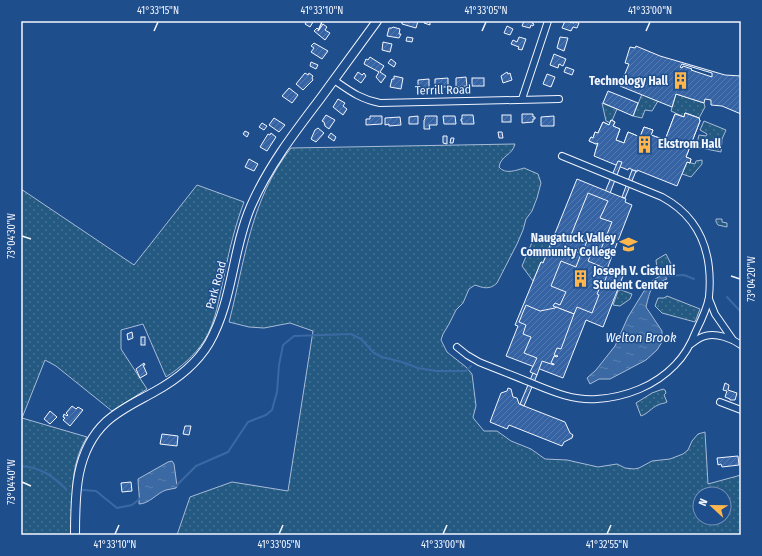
<svg xmlns="http://www.w3.org/2000/svg" width="762" height="556" font-family="'Fira Sans Condensed',sans-serif">
  <style>
    .green { fill: url(#green-dots); stroke: #a8bbd7; fill-rule: evenodd }
    .water { fill: url(#water-ripples); stroke: #a8bbd7 }
    .lines { fill: none; stroke-linecap: round; stroke-linejoin: round }
    .stream { stroke: #3b69a3; stroke-width: 2 }
    .building { fill: url(#building-hatch); stroke: #f2f6ff; fill-rule: evenodd }
    .street-casing { stroke: #f2f6ff; stroke-width: 8 }
    .secondary-casing { stroke: #f2f6ff; stroke-width: 10 }
    .street { stroke: #1f4e8c; stroke-width: 6 }
    .secondary { stroke: #1f4e8c; stroke-width: 8 }
    .ticks { fill: none; stroke: #f2f6ff; stroke-width: 1.5 }
    .labels { text-anchor: middle; stroke-width: 3; stroke-linejoin: round; paint-order: stroke }
    .poi-label { font-size: 12px; font-weight: bold; fill: #f2f6ff; stroke: #1f4e8c; text-anchor: end }
    .street-label { font-size: 12px; fill: #f2f6ff; stroke: #1f4e8c }
    .water-label { font-size: 13px; font-style: italic; fill: #f2f6ff; stroke: #1f4e8c }
    .neatline { fill: none; stroke: #f2f6ff; stroke-width: 1.5 }
    .ticks-label { font-size: 10px; text-anchor: middle; fill: #f2f6ff }
  </style>
  <defs>
    <pattern id="green-dots" width="8" height="8" patternUnits="userSpaceOnUse"><rect width="8" height="8" fill="#245a82"/><path d="M2 2h.1M6 6h.1" fill="none" stroke="#447295" stroke-width="1.8" stroke-linecap="round"/></pattern>
    <pattern id="water-ripples" width="26" height="14" patternUnits="userSpaceOnUse"><rect width="26" height="14" fill="#3b69a3"/><path d="M2 4q2-2 4 0t4 0M15 11q2-2 4 0t4 0" fill="none" stroke="#587fb1"/></pattern>
    <pattern id="building-hatch" width="6" height="6" patternUnits="userSpaceOnUse"><rect width="6" height="6" fill="#3563a3"/><path d="M-1 1l2-2M0 6l6-6M5 7l2-2" fill="none" stroke="#537ab1"/></pattern>
  </defs>
  <rect width="100%" height="100%" fill="#1f4e8c"/>
  <g class="green">
    <polygon points="642,94 658,101 652,111 645,110 642,118 633,116"/>
    <polygon points="676,94 704,103 705,107 699,118 686,113 684,117 671,111"/>
    <polygon points="602,103 617,109 611,123 606,121"/>
    <polygon points="704,121 726,130 722,139 721,152 696,147 699,135 706,136 707,134 700,130"/>
    <path d="M515 144C512 156 501 155 499 167 505 175 517 170 524 168L538 174 541 183 537 198 532 211 526 219 523 230 517 244 497 283C490 290 483 288 475 285L469 289 463 303 456 310 449 324 443 334 441 340 447 352 466 367 472 374 476 406 473 417 474 419 484 431H497L511 441 531 449 545 459 567 460 598 467 617 464 625 468 634 469 639 468 652 461 670 459 683 454 688 450 692 441 698 434 705 432 708 484 741 475V535H177L190 497 232 482 288 491 313 331 290 323 264 328 249 327 229 322C245 261 250 200 291 148ZM700 494H724V518H700Z"/>
    <polygon points="702,160 702,164 691,177 682,174 687,162 695,164 696,161"/>
    <path d="M197 185 244 202C235 226 229 251 224 276 219 298 216 322 204 341 194 356 181 367 166 377L143 324 121 330V349L147 389 112 411 56 366 45 360 22 418 87 437C68 468 73 500 74 535H21V189L134 265Z"/>
    <polygon points="716,219 722,219 722,222 727,223 727,227 718,225 716,222"/>
    <polygon points="539,238 551,243 543,263 541,262 533,281 522,266 533,240"/>
    <polygon points="666,254 672,266 657,269 656,260"/>
    <polygon points="621,290 632,294 630,299 620,306 613,305 618,291"/>
    <polygon points="667,296 700,309 695,322 662,313 655,306 658,298 664,298"/>
    <path d="M663 389 665 390 666 393 664 395 667 402C664 404 661 403 658 405 651 408 649 413 641 416L636 403 652 393Z"/>
  </g>
  <g class="water">
    <path d="M663 274 667 279C650 285 650 291 646 307L662 331V342L657 350 646 360 610 379H599L590 384 587 378 596 370 615 346 628 317 649 283Z"/>
    <path d="M172 461 174 464 177 486 176 488C173 489 169 489 166 490 157 493 149 504 139 504 140 495 138 488 138 479L168 462Z"/>
  </g>
  <g class="lines">
    <g class="stream">
      <polyline points="665,276 684,275 694,279"/>
      <polyline points="727,297 741,312"/>
      <path d="M21 466C40 467 53 476 66 489"/>
      <polyline points="176,486 196,466 228,452 248,422 266,415 272,410 277,392 279,365 283,345 294,336 351,334 361,339 374,353 382,357 402,362 418,368 436,371 466,371 471,366"/>
      <polyline points="83,490 96,491 117,508 132,505 141,498"/>
    </g>
  </g>
  <g class="building">
    <polygon points="307,21 313,22 310,27 305,24"/>
    <polygon points="398,21 418,21 416,28 402,24 402,22"/>
    <polygon points="424,21 430,21 430,25 424,23"/>
    <polygon points="524,21 532,21 532,23 534,24 533,26 531,25 530,28 522,26"/>
    <polygon points="565,21 574,23 575,22 579,23 577,28 573,27 571,31 562,28"/>
    <polygon points="323,24 327,27 325,30 330,33 325,40 314,31 317,28 319,30"/>
    <polygon points="507,26 513,29 510,35 504,33"/>
    <polygon points="393,27 400,29 399,34 401,34 399,38 387,36 389,28 392,28"/>
    <polygon points="407,37 413,38 412,42 406,41"/>
    <polygon points="519,37 526,39 522,50 518,49 519,47 511,44 513,40 517,42"/>
    <polygon points="560,37 568,38 564,51 557,48"/>
    <polygon points="383,42 392,44 390,52 382,50"/>
    <polygon points="314,43 328,51 322,59 311,52 314,48 311,46"/>
    <path d="M636 46 660 56 725 75 741 76V114L722 106 711 105V100L705 99 704 103 676 94 672 107 620 86 629 64 625 63 630 47 635 48ZM682 64 712 73V77L691 70 692 69 683 66 682 68 680 67Z"/>
    <polygon points="554,54 566,59 563,66 559,64 558,68 550,65"/>
    <polygon points="370,57 384,66 380,72 386,76 381,83 376,77 379,72 364,64 366,59 368,60"/>
    <polygon points="391,59 396,63 394,67 388,63"/>
    <polygon points="311,62 318,65 316,69 310,66"/>
    <polygon points="566,67 574,70 572,75 564,72"/>
    <polygon points="358,72 362,75 364,73 366,76 361,83 354,78"/>
    <polygon points="507,72 508,74 510,73 512,80 503,83 501,76"/>
    <polygon points="305,73 308,75 309,73 313,76 312,78 313,80 303,90 296,84"/>
    <polygon points="547,74 555,77 551,87 543,84"/>
    <polygon points="394,76 403,78 401,89 390,87 392,79 394,79"/>
    <polygon points="466,77 467,86 456,87 456,78"/>
    <polygon points="448,78 448,87 435,87 435,79"/>
    <rect x="472" y="78" width="12" height="8"/>
    <polygon points="429,79 429,88 418,88 418,80"/>
    <polygon points="289,88 298,95 292,103 282,96"/>
    <polygon points="608,91 638,103 633,116 603,103"/>
    <polygon points="338,99 345,103 343,106 347,109 343,115 333,107"/>
    <polygon points="685,113 699,118 700,121 686,157 691,159 690,163 684,161 678,175 675,173 673,175 641,163 640,162 641,159 628,165 618,161 617,162 595,153 598,143 596,144 589,141 591,137 593,138 595,132 598,133 603,122 609,125 611,120 615,122 613,126 620,129 616,140 624,143 628,132 640,137 644,127 653,130 651,135 665,140 675,114 684,117"/>
    <polygon points="685,113 699,118 700,121 686,157 691,159 690,163 687,162 677,186 637,170 637,172 629,168 628,170 594,156 598,143 596,144 589,141 591,137 593,138 595,132 598,133 603,122 609,125 611,120 615,122 613,126 620,129 616,140 624,143 628,132 640,137 644,127 653,130 651,135 665,140 675,114 684,117"/>
    <polygon points="522,114 533,114 533,117 535,117 535,119 533,119 533,122 522,123"/>
    <polygon points="326,115 335,120 329,129 325,126 324,122 322,121"/>
    <polygon points="462,115 473,115 474,124 462,124 462,121 461,121 461,119 462,119"/>
    <rect x="502" y="115" width="9" height="7"/>
    <polygon points="370,116 382,116 382,124 366,125 366,119 370,119"/>
    <polygon points="418,116 418,124 409,124 409,117"/>
    <polygon points="425,116 437,116 437,125 429,125 430,129 424,129 424,120 425,119"/>
    <polygon points="443,116 455,116 456,124 444,124"/>
    <polygon points="554,116 554,126 541,126 541,117"/>
    <polygon points="400,117 401,125 389,126 389,124 385,125 385,118"/>
    <polygon points="274,118 285,125 279,132 269,125"/>
    <polygon points="262,123 267,126 264,130 259,127"/>
    <polygon points="318,128 324,133 316,142 311,139 315,130"/>
    <polygon points="245,131 249,133 247,137 243,134"/>
    <polygon points="498,132 502,132 503,138 499,138"/>
    <polygon points="271,133 276,137 267,151 260,147 268,134 270,135"/>
    <polygon points="331,133 336,137 334,141 328,137"/>
    <polygon points="443,136 447,136 447,144 443,143"/>
    <polygon points="451,138 454,138 453,143 450,143"/>
    <polygon points="249,159 258,164 254,171 245,167"/>
    <polygon points="618,161 622,162 607,201 602,199"/>
    <polygon points="632,170 636,171 625,198 622,197"/>
    <polygon points="577,179 626,199 625,202 632,205 607,269 623,276 603,327 586,320 563,378 506,356 518,326 515,325 541,262 543,263"/>
    <polygon points="588,193 608,201 600,218 612,222 601,249 594,246 591,254 583,251 587,241 571,235"/>
    <polygon points="576,248 591,254 588,261 609,270 602,288 600,287 597,294 599,295 592,313 577,307 574,314 553,306 555,303 560,305 566,292 551,286 561,261 576,267 581,254 575,251"/>
    <polygon points="526,305 540,311 555,308 556,307 574,314 561,349 557,348 554,355 558,356 557,357 554,356 551,363 554,364 554,365 542,361 537,375 530,372 537,358 524,353 531,337 523,334 526,325 519,322"/>
    <polygon points="132,332 133,338 128,340 127,334"/>
    <rect x="141" y="337" width="4" height="8"/>
    <polygon points="144,363 145,365 143,365 147,374 140,378 136,369"/>
    <polygon points="533,373 537,375 524,406 520,404"/>
    <polygon points="725,383 729,385 728,390 737,393 735,400 730,400 730,399 725,397 727,391 723,390"/>
    <polygon points="508,388 511,389 513,397 517,398 519,404 565,422 570,433 573,435 572,438 564,442 562,446 509,425 507,429 490,422 501,393 507,391"/>
    <polygon points="72,406 76,409 78,407 83,410 70,426 63,420 65,418 63,417 64,414 67,416 68,415 66,413"/>
    <polygon points="50,411 57,417 50,424 44,419"/>
    <polygon points="185,426 191,426 189,435 183,434"/>
    <polygon points="162,434 178,436 177,446 160,444"/>
    <polygon points="738,456 739,465 722,467 721,464 718,465 717,458"/>
    <polygon points="131,482 132,491 122,492 121,483"/>
  </g>
  <g class="lines">
    <defs>
      <g id="street">
        <path d="M334 80C350 91 360 99 380 103L559 99"/>
        <polyline points="522,99 548,21"/>
        <polyline points="709,299 715,314 733,340"/>
        <path d="M691 344C695 341 700 337 705 336 717 333 731 338 741 345"/>
        <path d="M457 347 467 355 479 362C496 369 512 375 529 382 551 391 573 401 597 399 626 397 655 386 675 365 685 355 691 344 696 331 701 321 707 309 709 297 713 254 701 218 662 197L562 156"/>
        <polyline points="720,402 741,410"/>
      </g>
      <path id="secondary" d="M75 535C75 495 75 451 106 422 120 409 138 401 154 392 176 380 196 365 209 343 233 301 232 250 251 206 268 167 294 133 320 99 339 73 358 47 377 21"/>
    </defs>
    <use href="#street" class="street-casing"/>
    <use href="#secondary" class="secondary-casing"/>
    <use href="#street" class="street"/>
    <use href="#secondary" class="secondary"/>
  </g>
  <path class="ticks" d="M154 31 158 22M318 31 322 22M482 31 486 22M646 31 650 22M22 236 31 239M731 276 740 279M22 482 31 486M115 534 119 525M279 534 283 525M443 534 447 525M607 534 611 525"/>
  <defs>
    <symbol id="building-bare" viewBox="-9 -9 18 18"><path d="M-4-6H4V6H1V3H-1V6H-4ZM-2.5-4.3h1.7v1.8h-1.7ZM.8-4.3h1.7v1.8H.8ZM-2.5-1h1.7V.8h-1.7ZM.8-1h1.7V.8H.8Z" fill="#ffb74d" stroke="#1f4e8c" stroke-width="2.5" paint-order="stroke"/></symbol>
    <symbol id="university-bare" viewBox="-9 -9 18 18"><path d="M0-5L7-2L0 1L-7-2ZM-4 1L0 2.5L4 1V4Q0 6-4 4Z" fill="#ffb74d" stroke="#1f4e8c" stroke-width="2.5" paint-order="stroke"/></symbol>
  </defs>
  <g fill-rule="evenodd">
    <use href="#building-bare" x="668" y="68" width="25" height="25"/>
    <use href="#building-bare" x="632" y="132" width="25" height="25"/>
    <use href="#university-bare" x="616" y="232" width="25" height="25"/>
    <use href="#building-bare" x="568" y="266" width="25" height="25"/>
  </g>
  <g class="labels">
    <g class="poi-label">
      <text x="668" y="85">Technology Hall</text>
      <text x="658" y="148" text-anchor="start">Ekstrom Hall</text>
      <text x="616" y="242">Naugatuck Valley<tspan x="616" dy="14">Community College</tspan></text>
      <text x="593" y="275" text-anchor="start">Joseph V. Cistulli<tspan x="593" dy="14">Student Center</tspan></text>
    </g>
    <g class="street-label">
      <text transform="translate(443 90) rotate(-1)" y="4">Terrill Road</text>
      <text transform="translate(216 285) rotate(-75)" y="4">Park Road</text>
    </g>
    <g class="water-label">
      <text x="641" y="342">Welton Brook</text>
    </g>
  </g>
  <rect width="762" height="556" fill="none" stroke="#1f4e8c" stroke-width="44"/>
  <g transform="translate(712 506) rotate(292)"><circle r="19" fill="#1f4e8c" stroke="#7391ba"/>
  <path d="M0-3L7 15L0 10L-7 15Z" fill="#ffb74d"/>
  <text y="-6" font-size="11" font-weight="bold" text-anchor="middle" fill="#f2f6ff">N</text>
  </g>
  <rect x="22" y="22" width="718" height="512" class="neatline"/>
  <g class="ticks-label">
    <text x="158" y="14">41°33'15"N</text>
    <text x="322" y="14">41°33'10"N</text>
    <text x="486" y="14">41°33'05"N</text>
    <text x="650" y="14">41°33'00"N</text>
    <text transform="translate(11 236) rotate(-90)" y="4">73°04'30"W</text>
    <text transform="translate(751 279) rotate(-90)" y="4">73°04'20"W</text>
    <text transform="translate(11 482) rotate(-90)" y="4">73°04'40"W</text>
    <text x="115" y="548">41°33'10"N</text>
    <text x="279" y="548">41°33'05"N</text>
    <text x="443" y="548">41°33'00"N</text>
    <text x="607" y="548">41°32'55"N</text>
  </g>
</svg>
